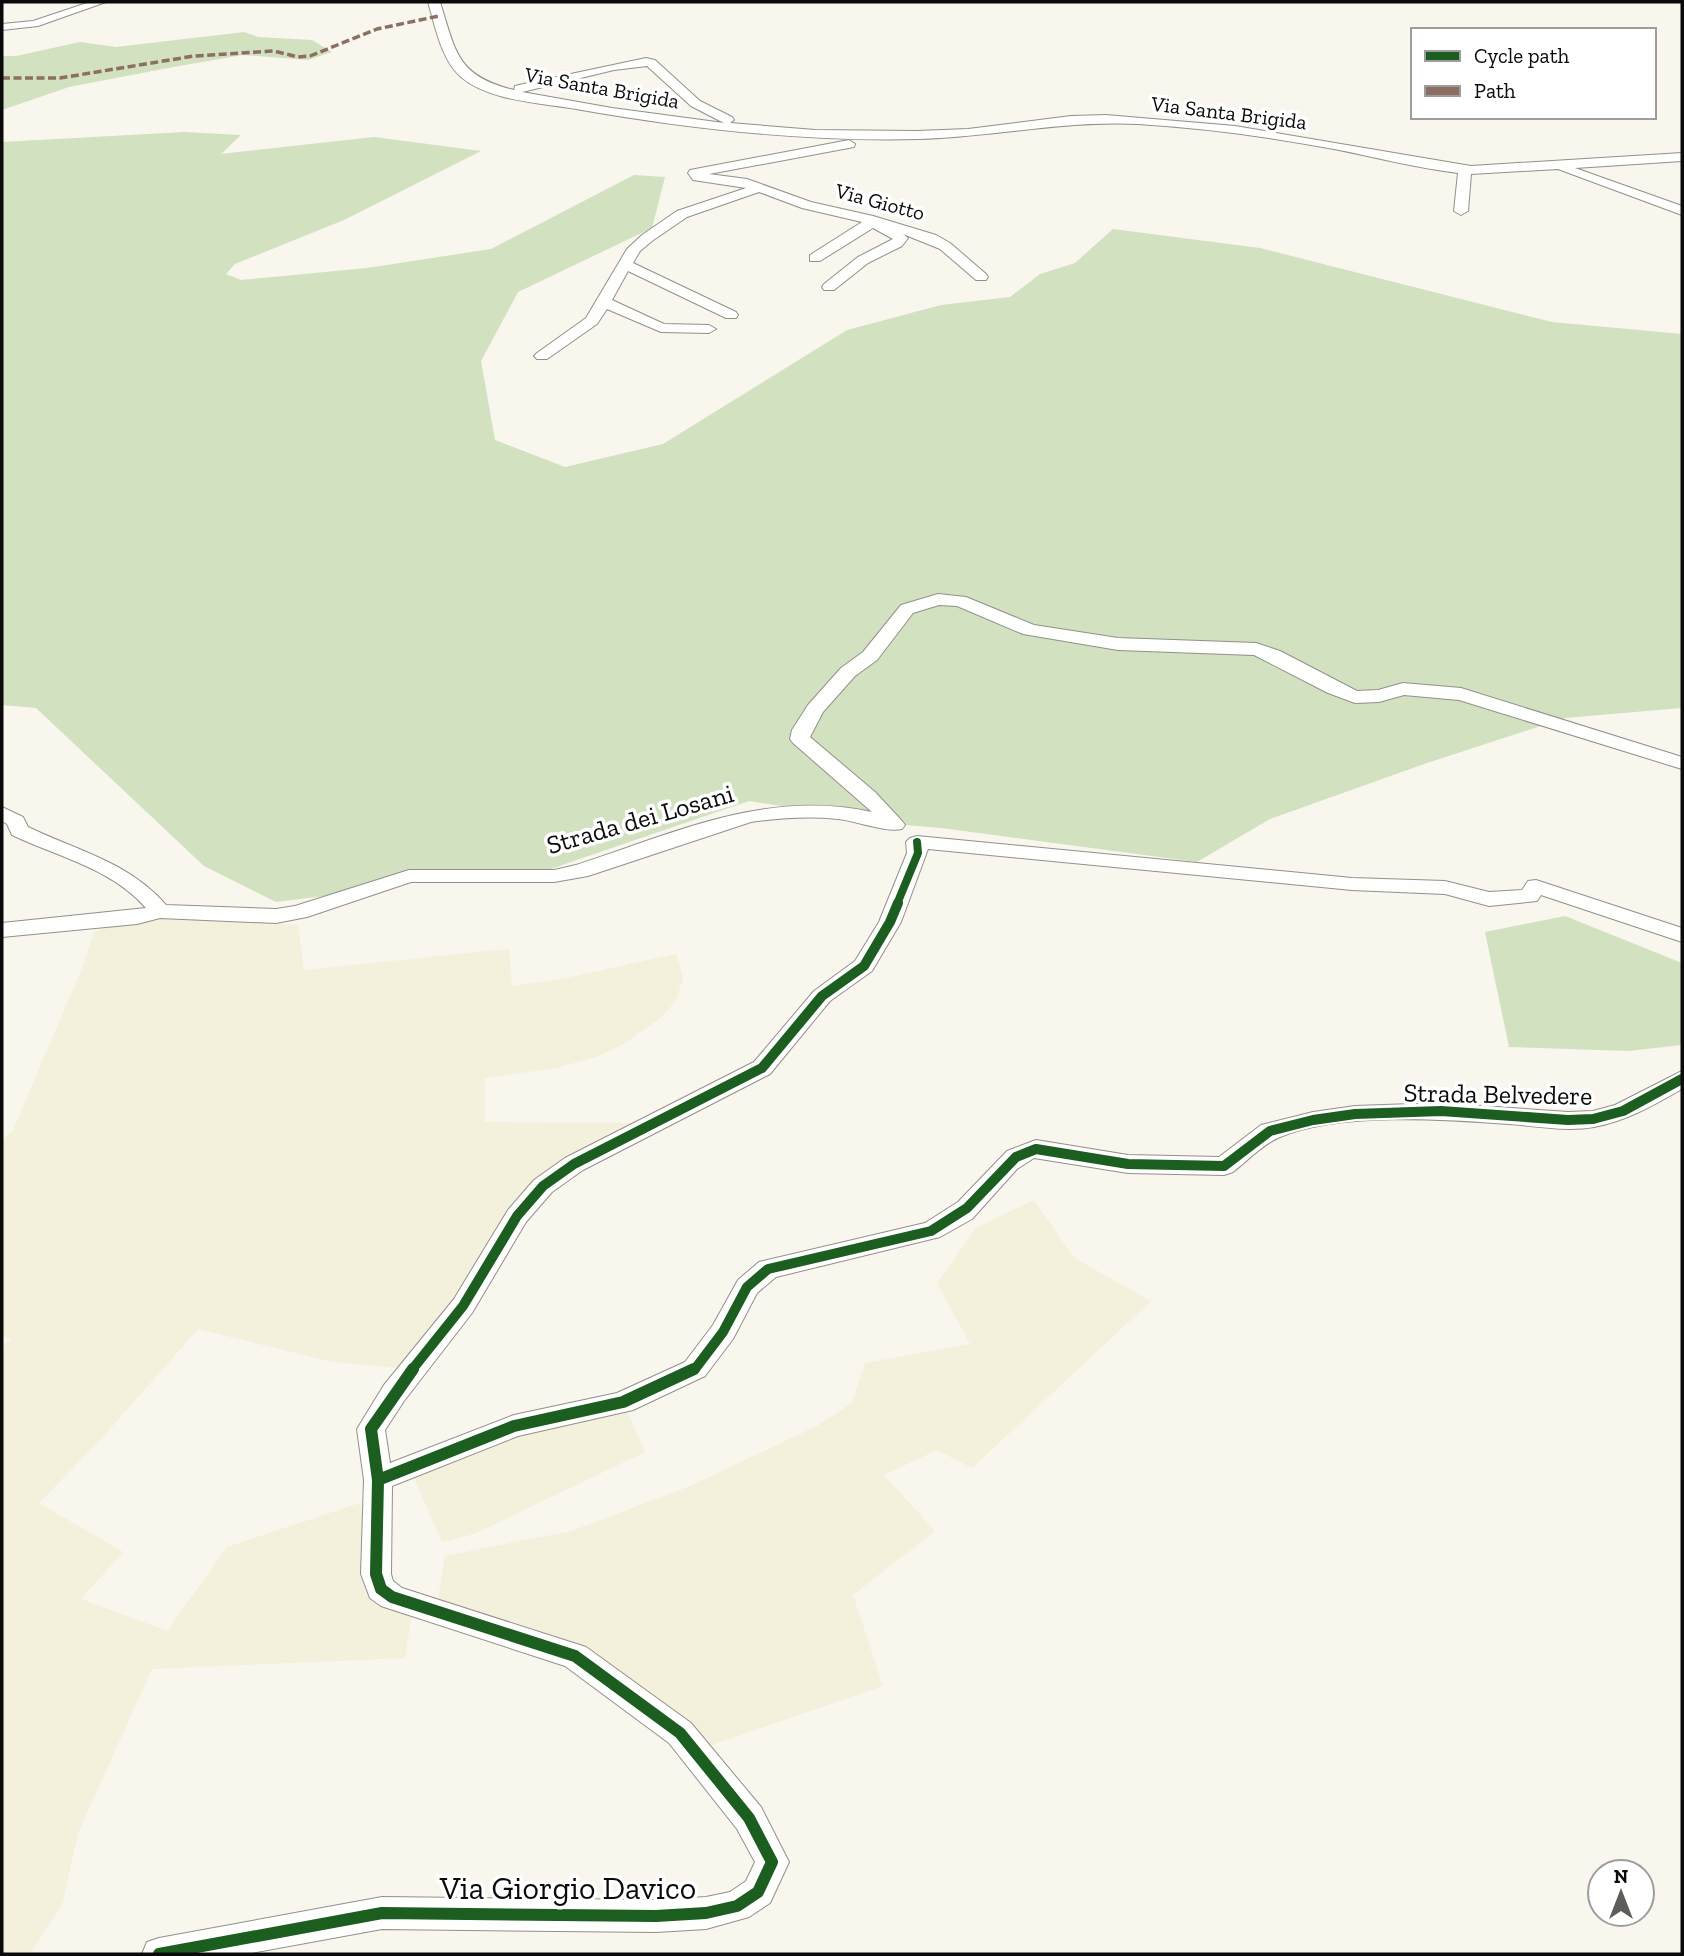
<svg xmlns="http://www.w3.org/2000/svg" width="1684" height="1956" font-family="'Zilla Slab',serif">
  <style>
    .farmland { fill: #f3f0db }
    .forest { fill: #d2e1bf }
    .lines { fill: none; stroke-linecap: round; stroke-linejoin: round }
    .minor-casing { stroke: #91908c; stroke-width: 2 }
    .minor { fill: #fefefc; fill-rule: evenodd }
    .quiet { stroke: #8d6e63; stroke-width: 3.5; stroke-dasharray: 8 3.5; stroke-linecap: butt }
    .cycleway-far2-casing { stroke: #fff; stroke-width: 11 }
    .cycleway-far1-casing { stroke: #fff; stroke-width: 14 }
    .cycleway-casing { stroke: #fff; stroke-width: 17 }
    .cycleway-far2 { stroke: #1b5e20; stroke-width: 8 }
    .cycleway-far1 { stroke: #1b5e20; stroke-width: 10 }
    .cycleway { stroke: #1b5e20; stroke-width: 12 }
    .labels { text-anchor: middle; stroke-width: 7; stroke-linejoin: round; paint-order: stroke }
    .far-street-label { font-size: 21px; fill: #0a0a0a; stroke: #fff }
    .street-label { font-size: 26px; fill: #0a0a0a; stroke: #fff }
    .near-street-label { font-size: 32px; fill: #0a0a0a; stroke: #fff }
  </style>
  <rect width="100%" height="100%" fill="#f8f6ed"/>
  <g class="farmland">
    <polygon points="177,916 298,925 304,970 509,949 512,986 561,979 676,954 683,978 676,1000 663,1016 625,1043 596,1057 556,1068 485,1078 485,1122 634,1123 543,1186 413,1369 332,1362 198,1329 102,1438 39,1503 123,1552 81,1599 167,1631 227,1547 360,1503 375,1594 412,1614 405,1658 152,1669 78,1833 62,1905 30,1954 2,1954 2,1347 11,1339 2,1335 2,1142 13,1130 82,968 94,932 124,921"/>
    <polygon points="1034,1200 1074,1258 1151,1301 972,1468 937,1450 884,1475 935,1531 853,1595 883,1686 694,1751 575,1656 436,1611 445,1556 572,1531 690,1486 817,1426 852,1403 865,1363 970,1344 937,1283 976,1228"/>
    <polygon points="623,1402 645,1452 474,1534 442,1542 409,1466"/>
  </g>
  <g class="forest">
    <polygon points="244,32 258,37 312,40 332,52 308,60 243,55 179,66 69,87 2,110 2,56 16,56 80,42 116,47"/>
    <polygon points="184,132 241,135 221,154 374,137 481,151 344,220 235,264 226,274 241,280 367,268 491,249 634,175 665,177 652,228 518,292 481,361 495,440 565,467 663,444 847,330 941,305 1010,297 1040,274 1075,263 1113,229 1260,248 1552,322 1682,334 1682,708 1565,718 1424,764 1270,819 1197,862 941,828 894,824 749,801 533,875 407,879 340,894 276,902 204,866 36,708 2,705 2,142"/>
    <polygon points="1565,916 1682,963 1682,1045 1628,1051 1509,1047 1485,932"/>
  </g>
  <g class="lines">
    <defs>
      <g id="minor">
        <polygon points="90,2 106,2 38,26 2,30 2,24 33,21"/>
        <path d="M428 2H440C456 53 457 76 514 90L515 86 519 85 646 58 655 60 700 101 732 117 734 120 730 123 815 130 917 131 968 129 1071 116 1106 115 1235 126 1471 166 1682 153V161L1575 168 1682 206V215L1558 169 1471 174 1468 211 1461 215 1454 211 1458 173C1416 168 1375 157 1334 149 1270 137 1204 128 1138 124 1065 120 993 137 920 139 805 142 689 129 576 109 540 103 489 101 461 77 441 60 435 25 428 2ZM647 66 691 106 724 123 612 108 522 92 614 70Z"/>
        <polygon points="849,140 855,144 854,147 709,174 747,179 811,202 873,216 936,235 950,243 986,274 988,277 986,280 976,280 940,249 903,234 908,238 902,246 868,263 834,290 824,290 822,287 824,284 858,257 893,239 873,228 820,261 810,261 810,255 862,222 802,208 759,192 687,217 652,241 640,251 633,263 736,312 738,315 736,318 726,318 628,271 612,300 664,324 709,325 716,329 709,333 661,332 607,309 597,324 547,359 537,359 534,356 537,353 586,318 627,249 642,235 677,211 746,188 693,180 688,173 690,170"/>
        <path d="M938 594 966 597 1034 625 1118 638 1256 643 1280 651 1357 691 1378 690 1403 683 1461 688 1682 757V769L1459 700 1404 695 1379 702 1355 703 1328 693 1254 655 1118 650 1023 634 957 606 939 605 913 613 877 660 855 676 823 712 810 737 875 792 902 821 905 825 902 829C886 833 857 821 838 819 809 816 780 818 751 822L588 876 554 882H411L307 917 276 923 160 918 137 924 2 937V923L146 908C111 868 58 857 12 835L7 824 2 821V807L23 817 28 827C78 851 129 862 166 905L276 909 295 906 409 870H554L576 865C675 833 765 789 872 812L793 743 790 739 792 730 808 705 841 668 863 652 901 605Z"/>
        <path d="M917 836 1352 878 1445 881 1489 892 1522 890 1528 881 1536 880 1682 928V942L1541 895 1537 901 1489 906 1445 894 1352 890 928 849 901 922 872 971 830 1001 770 1074 583 1170 552 1192 526 1222 472 1313 404 1401 385 1430 390 1463 514 1415 617 1393 685 1362 713 1325 738 1280 759 1262 925 1223 958 1202 1007 1151 1036 1140 1128 1155 1219 1157 1261 1125 1313 1112 1355 1106 1441 1103 1568 1112 1593 1111 1615 1105 1682 1071V1089C1654 1105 1627 1121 1594 1127 1567 1132 1536 1126 1509 1124 1445 1119 1339 1112 1280 1137 1263 1144 1247 1161 1233 1172L1224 1175 1128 1173 1034 1158 1017 1169 972 1219 940 1237 776 1277 757 1293 733 1339 705 1376 633 1410 518 1436 392 1486 391 1574 393 1581 402 1588 586 1647 691 1723 761 1807 789 1862 770 1903 749 1917 706 1929 656 1932 382 1929 246 1954H142L147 1942 159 1938 382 1897 656 1900 706 1897 730 1892 746 1881 755 1862 737 1829 669 1743 565 1666 381 1606 370 1598 361 1574 364 1480 357 1429 384 1385 454 1299 508 1210 534 1180 565 1158 754 1062 814 991 855 961 879 922 907 853 906 842 910 838Z"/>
      </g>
    </defs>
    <use href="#minor" class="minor-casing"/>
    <use href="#minor" class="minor"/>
    <polyline class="quiet" points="2,78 60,78 194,56 274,51 298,57 310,56 377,29 439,16"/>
    <defs>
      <polyline id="cycleway-far2" points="897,904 918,853 917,842"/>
      <g id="cycleway-far1">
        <polyline points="411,1371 463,1306 517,1216 543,1186 574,1164 762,1068 822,996 864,966 890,922 898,903"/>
        <polyline points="691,1371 695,1369 723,1332 747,1287 768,1269 931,1231 967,1208 1016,1157 1036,1149 1128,1164 1224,1166 1270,1131 1313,1120 1355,1114 1441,1111 1568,1120 1593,1119 1623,1111 1682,1079"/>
      </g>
      <g id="cycleway">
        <polyline points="378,1480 514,1426 623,1402 694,1369"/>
        <polyline points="159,1954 382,1913 656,1916 706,1913 737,1906 758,1892 772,1862 749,1818 680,1733 575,1656 392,1597 381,1589 376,1574 378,1480 371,1429 413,1369"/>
      </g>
    </defs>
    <use href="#cycleway-far2" class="cycleway-far2-casing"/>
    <use href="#cycleway-far1" class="cycleway-far1-casing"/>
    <use href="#cycleway" class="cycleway-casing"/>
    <use href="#cycleway-far2" class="cycleway-far2"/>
    <use href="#cycleway-far1" class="cycleway-far1"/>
    <use href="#cycleway" class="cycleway"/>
  </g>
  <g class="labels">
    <g class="far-street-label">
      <text transform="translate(602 88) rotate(10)" y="7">Via Santa Brigida</text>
      <text transform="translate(1229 113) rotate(7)" y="7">Via Santa Brigida</text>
      <text transform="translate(880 202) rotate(15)" y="7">Via Giotto</text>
    </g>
    <g class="street-label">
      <text transform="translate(640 819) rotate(-16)" y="9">Strada dei Losani</text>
      <text transform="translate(1498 1094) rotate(1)" y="9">Strada Belvedere</text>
    </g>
    <g class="near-street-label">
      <text x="568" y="1899">Via Giorgio Davico</text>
    </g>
  </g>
  <rect width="1684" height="1956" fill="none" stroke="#0a0a0a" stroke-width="7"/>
  <rect x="1411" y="28" width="245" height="91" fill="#ffffff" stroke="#9d9d9d" stroke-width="2"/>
  <rect x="1425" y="51" width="35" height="10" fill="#1b5e20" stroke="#9d9d9d" stroke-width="2"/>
  <text x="1474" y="63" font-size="21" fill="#0a0a0a">Cycle path</text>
  <rect x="1425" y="86" width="35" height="10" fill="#8d6e63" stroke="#9d9d9d" stroke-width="2"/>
  <text x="1474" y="98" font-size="21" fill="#0a0a0a">Path</text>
  <g transform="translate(1621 1893)"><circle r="33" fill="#ffffff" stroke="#9d9d9d" stroke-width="2"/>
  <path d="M0-5L12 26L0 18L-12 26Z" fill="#5d5d59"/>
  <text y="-10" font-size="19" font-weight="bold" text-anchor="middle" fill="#0a0a0a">N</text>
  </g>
</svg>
